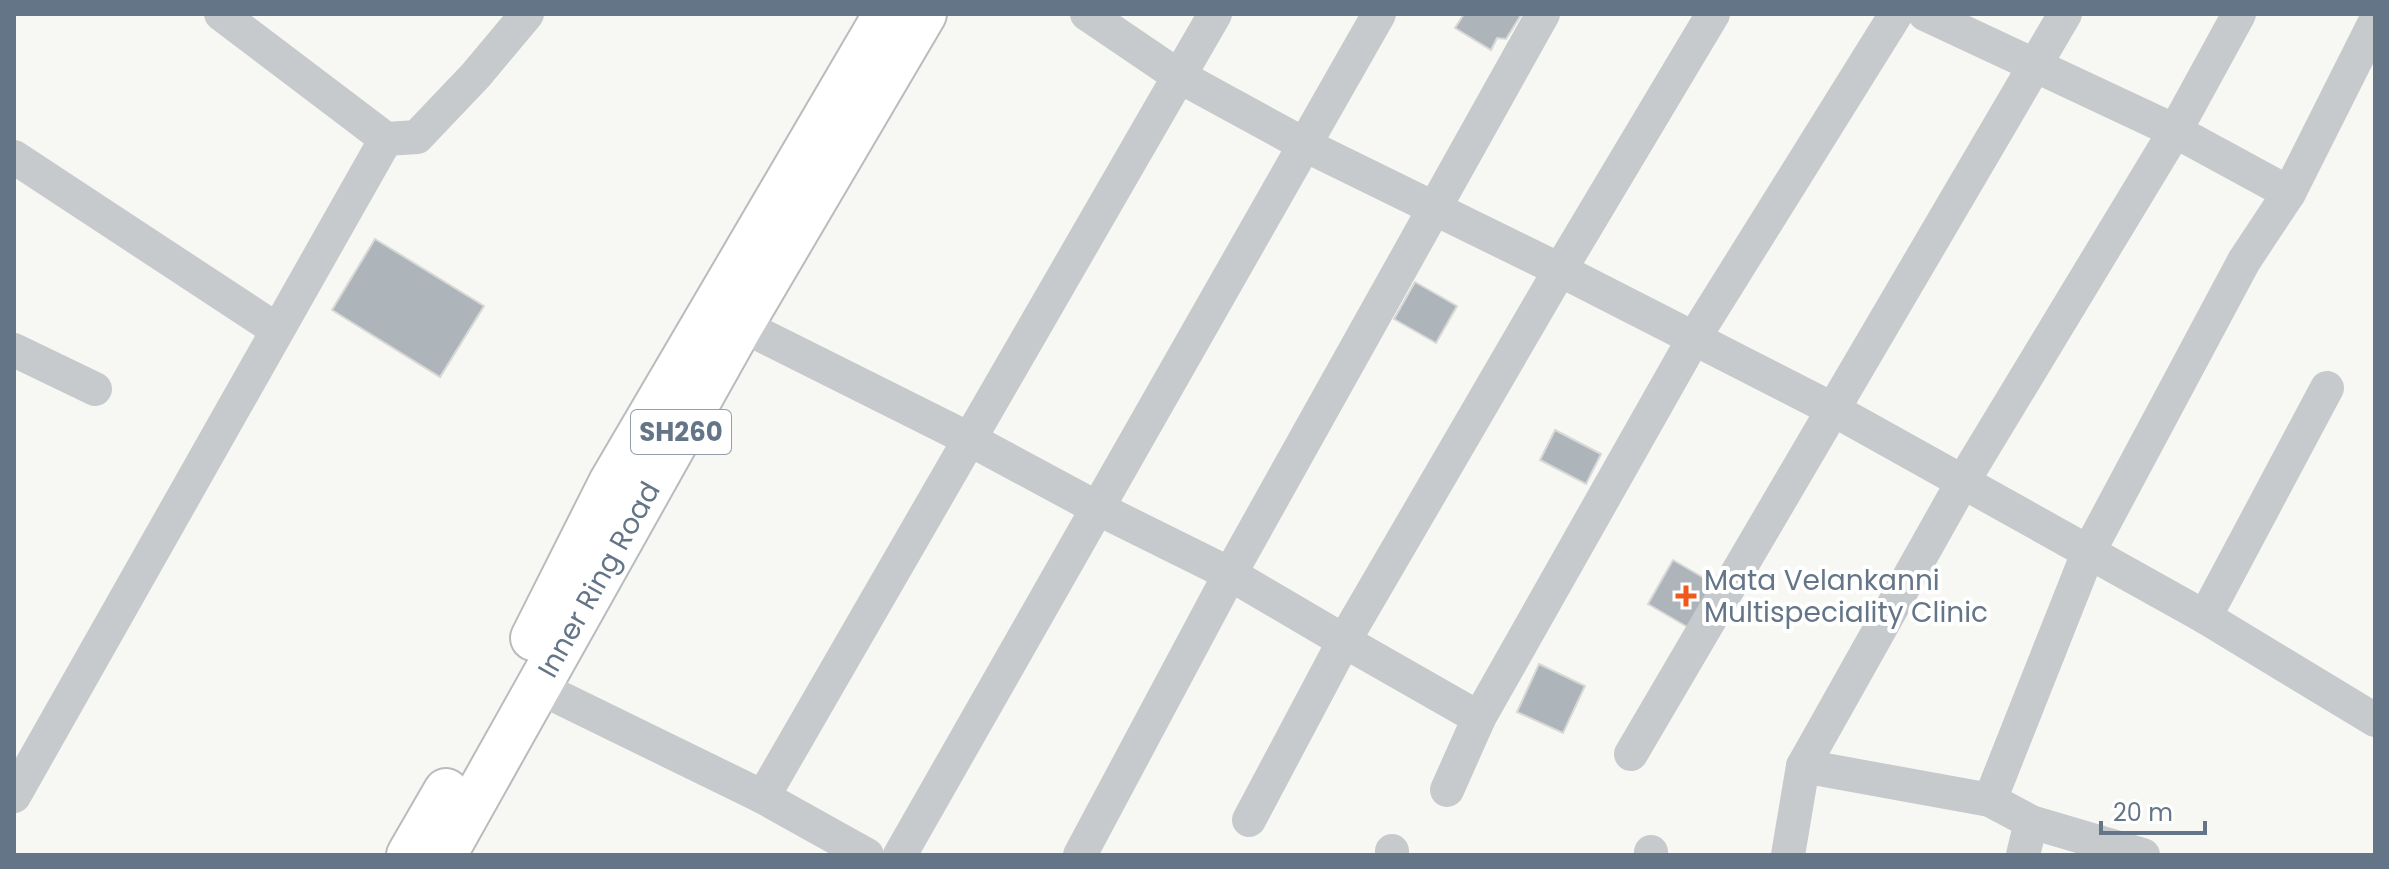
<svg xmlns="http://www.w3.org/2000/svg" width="2389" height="869" font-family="Poppins,sans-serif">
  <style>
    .building { fill: #adb5bb; stroke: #d8d8d6; stroke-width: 2 }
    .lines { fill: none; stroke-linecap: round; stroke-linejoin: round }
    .trunk-casing { stroke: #b8bcbf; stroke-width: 48 }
    .minor { stroke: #c6cacd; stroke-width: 34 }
    .trunk { stroke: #fff; stroke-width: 44 }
    .poi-dot { fill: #ef5a1b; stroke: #fff; stroke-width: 3 }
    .labels { text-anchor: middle; stroke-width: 8; stroke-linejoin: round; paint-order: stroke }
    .shield { fill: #fff; stroke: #929eab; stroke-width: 2 }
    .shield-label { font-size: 26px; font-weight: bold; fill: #647587 }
    .street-label { font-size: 28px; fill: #647587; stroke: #fff }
    .poi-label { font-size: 28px; fill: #647587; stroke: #fff; text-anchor: start }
  </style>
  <rect width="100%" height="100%" fill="#f7f7f3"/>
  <g class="building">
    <polygon points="1464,14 1519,14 1521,15 1506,39 1497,38 1491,50 1455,28"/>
    <polygon points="375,239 484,306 440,377 332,310"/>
    <polygon points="1415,282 1457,306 1436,343 1394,319"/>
    <polygon points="1555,430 1601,454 1586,484 1540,460"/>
    <polygon points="1673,560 1716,585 1691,629 1648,604"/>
    <polygon points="1539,664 1585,686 1563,733 1517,712"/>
  </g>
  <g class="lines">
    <defs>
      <g id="trunk">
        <polyline points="533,638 611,483 886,14"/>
        <polyline points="409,855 446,791"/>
        <path id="s1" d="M444 855 741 325 924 14"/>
      </g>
    </defs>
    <use href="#trunk" class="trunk-casing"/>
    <g class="minor">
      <polyline points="1087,14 1177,75 1305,145 1560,270 1834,410 2205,617 2375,720"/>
      <polyline points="1925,14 2175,131 2289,193 2244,261 2088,553 1990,800 2031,822 2023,855"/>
      <polyline points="386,139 417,137 476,75 527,14"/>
      <polyline points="14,157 277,330"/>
      <polyline points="2289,193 2375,22"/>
      <polyline points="741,325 969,439 1099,509 1230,574 1344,641 1560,270 1713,14"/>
      <polyline points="14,350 95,389"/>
      <polyline points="2205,617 2327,388"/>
      <polyline points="538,687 763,797 1215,14"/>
      <polyline points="1631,754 2065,14"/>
      <polyline points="1803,766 1990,800"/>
      <polyline points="1447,790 1479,718 1694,338 1896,14"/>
      <polyline points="14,796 386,139 221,14"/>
      <polyline points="763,797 867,855"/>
      <polyline points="1249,820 1344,641 1479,718"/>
      <polyline points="2031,822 2143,855"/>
      <polyline points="900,855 1379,14"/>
      <polyline points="1080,855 1230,574 1543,14"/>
      <polyline points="1392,855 1392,851"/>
      <polyline points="1651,855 1651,852"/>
      <polyline points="1788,855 1803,766 1962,483 2175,131 2239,14"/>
    </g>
    <use href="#trunk" class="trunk"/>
  </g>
  <path class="poi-dot" d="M1682 584h8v8h8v8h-8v8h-8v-8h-8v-8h8z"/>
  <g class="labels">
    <rect class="shield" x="631" y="410" width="100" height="44" rx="6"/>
    <g class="shield-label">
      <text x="681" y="441">SH260</text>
    </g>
    <g class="street-label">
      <text dy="10" stroke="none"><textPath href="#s1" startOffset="316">Inner Ring Road</textPath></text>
    </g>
    <g class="poi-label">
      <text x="1704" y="590">Mata Velankanni<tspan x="1704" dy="32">Multispeciality Clinic</tspan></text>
    </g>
  </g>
  <rect width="2389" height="869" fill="none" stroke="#647587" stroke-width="32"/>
  <path d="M2101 821v12h104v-12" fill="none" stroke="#647587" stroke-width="4"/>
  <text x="2113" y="821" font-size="24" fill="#647587" stroke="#ffffff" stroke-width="6" paint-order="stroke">20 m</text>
</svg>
